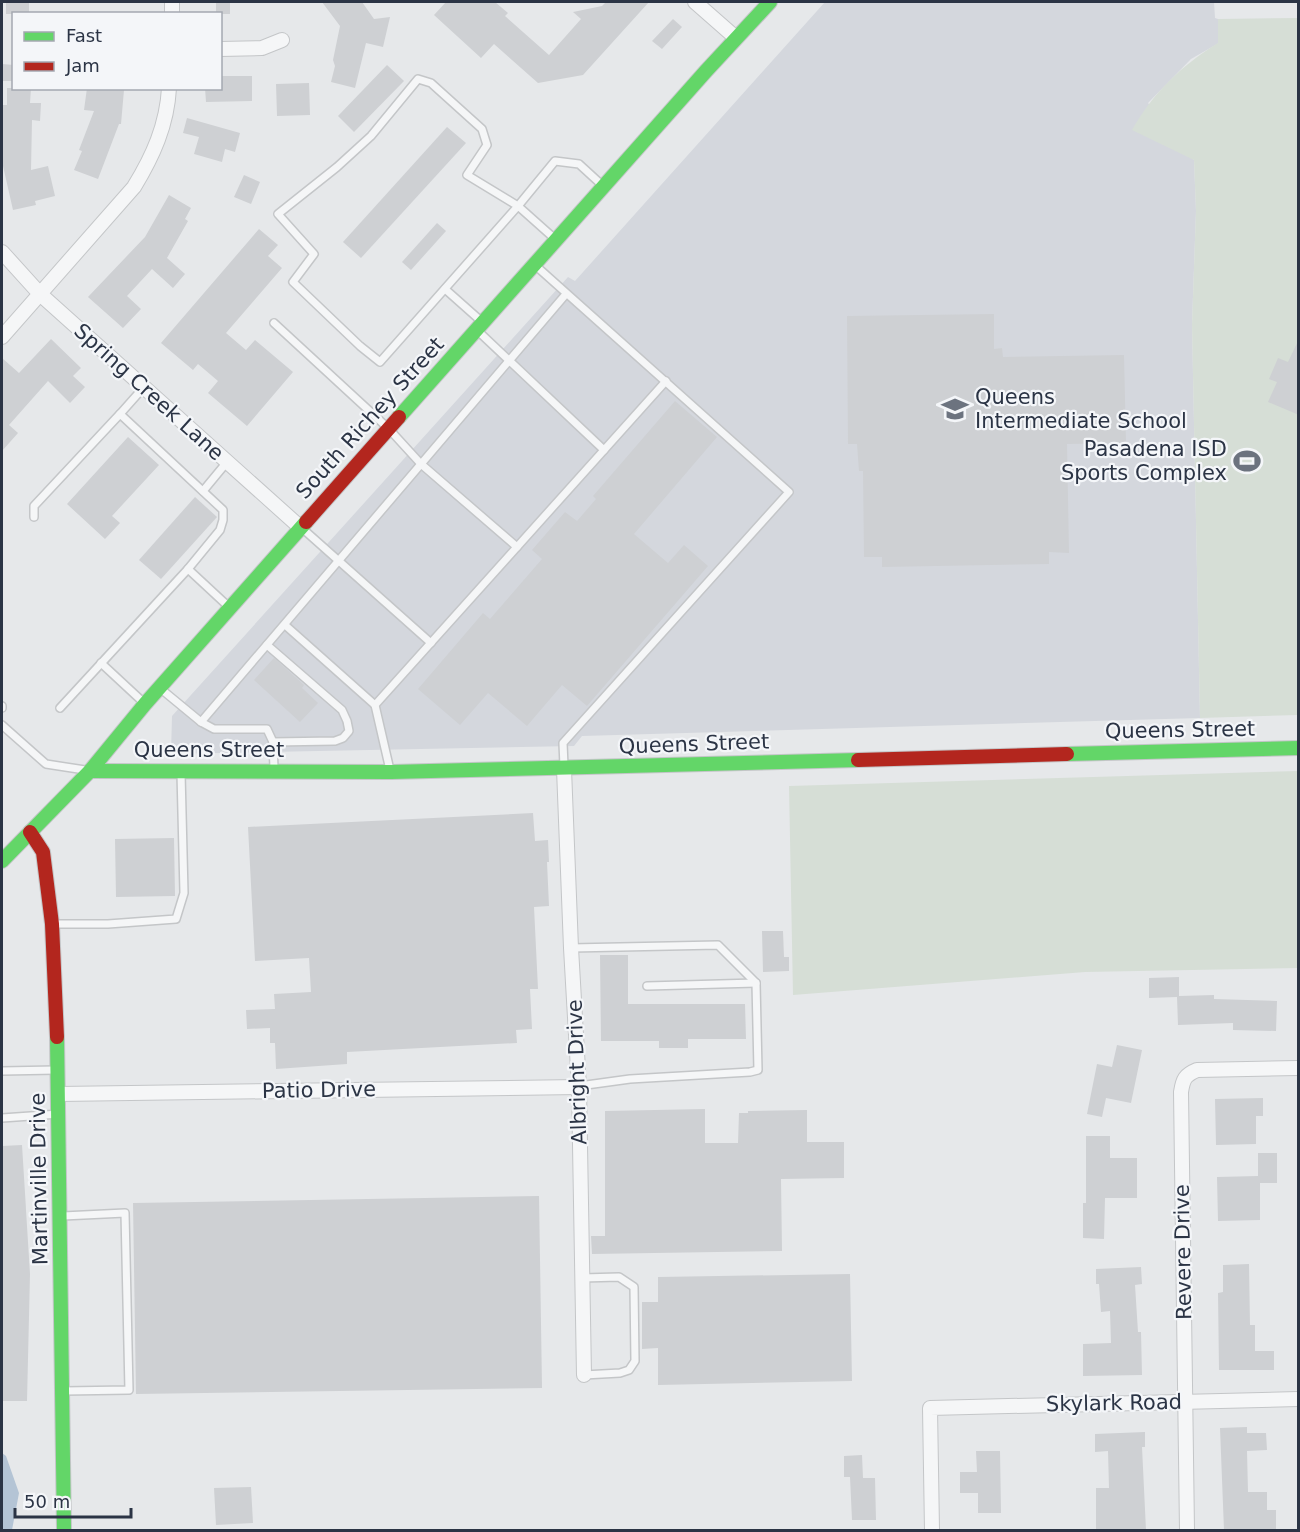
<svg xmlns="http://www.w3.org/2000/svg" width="1300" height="1532" font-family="'DejaVu Sans',sans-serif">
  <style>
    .built { fill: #d4d7dd }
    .green { fill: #d6ded6 }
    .water { fill: #b4c4d5 }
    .building { fill: #ced0d3 }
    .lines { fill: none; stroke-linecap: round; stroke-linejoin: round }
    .lane-casing { stroke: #c4c6c8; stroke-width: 10 }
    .street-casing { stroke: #c4c6c8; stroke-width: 16 }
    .fast-casing { stroke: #c4c6c8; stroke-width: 16 }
    .jam-casing { stroke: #c4c6c8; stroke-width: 16 }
    .lane { stroke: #f5f6f7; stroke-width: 7 }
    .street { stroke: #f5f6f7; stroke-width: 14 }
    .fast { stroke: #63d668; stroke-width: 14 }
    .jam { stroke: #b3261e; stroke-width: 14 }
    .labels { text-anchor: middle; stroke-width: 4.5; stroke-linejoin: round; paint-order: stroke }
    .street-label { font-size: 21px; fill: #2b3445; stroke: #f4f6f9 }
    .poi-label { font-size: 21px; fill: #2b3445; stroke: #f4f6f9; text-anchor: start }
  </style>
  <rect width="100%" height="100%" fill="#e6e8ea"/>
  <polygon class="built" points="825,2 1214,2 1215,18 1218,19 1219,43 1191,59 1148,103 1194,160 1196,211 1192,325 1200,718 582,736 574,746 171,754 172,716 568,277 575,281"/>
  <g class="green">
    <path d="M1298 18V715L1200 718 1192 325 1196 211 1194 160 1132 130C1154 92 1181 66 1218 43V19Z"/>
    <polygon points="1298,771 1298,968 1085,972 793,995 789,786"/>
  </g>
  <polygon class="water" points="2,1453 6,1456 19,1493 12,1530 2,1530"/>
  <g class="building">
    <rect x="6" y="2" width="23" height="12"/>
    <rect x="216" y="2" width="14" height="12"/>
    <polygon points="322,2 362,2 374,19 390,17 383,47 366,43 355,88 331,82 335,66 333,60 340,26"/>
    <polygon points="446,2 495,2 508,13 505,16 549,55 581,19 573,12 602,6 606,2 649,2 583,75 538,83 494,44 481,58 434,15"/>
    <polygon points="673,19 682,27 662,49 652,41"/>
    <polygon points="2,64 14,65 14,81 2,81"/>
    <polygon points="387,65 404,81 354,132 338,116"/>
    <polygon points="220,76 252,76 252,101 206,102 205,88 220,88"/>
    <polygon points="309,83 310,115 277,116 276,84"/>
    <polygon points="7,88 31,88 30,103 41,103 40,121 32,120 31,170 48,166 55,196 35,201 36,205 13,210 3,166 2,166 2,105 7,105"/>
    <polygon points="87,88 124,90 121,124 119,124 98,179 74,170 82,151 79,150 94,111 84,110"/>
    <polygon points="187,118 240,133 235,152 225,149 222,162 194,154 199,137 183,133"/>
    <polygon points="447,127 466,143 361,258 343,242"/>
    <polygon points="244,175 260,182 251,204 234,197"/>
    <polygon points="169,195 191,208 185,219 188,221 167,258 185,274 173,288 152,269 127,296 141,309 123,328 88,297 145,237"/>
    <polygon points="437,223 446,231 411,270 402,262"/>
    <polygon points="259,229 278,245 268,256 282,268 226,333 246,350 255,340 293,372 247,426 208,393 218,381 198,364 193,370 161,343"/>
    <polygon points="994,314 994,349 1002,348 1003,357 1124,355 1126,443 1067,444 1069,553 1049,552 1049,564 882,567 882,557 864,557 863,471 859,471 857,444 848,444 847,316"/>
    <polygon points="51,339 81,368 73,376 85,387 70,403 48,381 9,425 18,433 2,451 2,358 19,373"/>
    <polygon points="1299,339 1299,415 1268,402 1277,382 1269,379 1278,358 1288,362"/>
    <polygon points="675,401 717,437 634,534 668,563 684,545 708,566 587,706 562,685 527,726 488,693 460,725 418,689 483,613 490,619 542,559 532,550 565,512 577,521 596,499 593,496"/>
    <polygon points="128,437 159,465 112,516 120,523 105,539 67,504"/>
    <polygon points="195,497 217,517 161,579 139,560"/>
    <polygon points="274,658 304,685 302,688 318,703 300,722 254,680"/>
    <polygon points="533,813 535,841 548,840 549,862 547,862 549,906 534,907 538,989 530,989 532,1029 516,1030 517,1043 347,1052 347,1064 276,1069 275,1043 270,1043 270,1028 247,1029 246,1010 275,1009 274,994 311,992 309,958 255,961 248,827"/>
    <polygon points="174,838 175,896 116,897 115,839"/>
    <polygon points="762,931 783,931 784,957 789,957 789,971 763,972"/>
    <polygon points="600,955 628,955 628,1004 745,1004 746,1039 688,1039 688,1048 659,1048 659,1041 601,1041"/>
    <polygon points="1179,977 1179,996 1214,995 1214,999 1277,1001 1276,1031 1233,1030 1233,1023 1178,1025 1177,997 1149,998 1149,978"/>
    <polygon points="1117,1045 1142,1050 1131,1103 1106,1098 1102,1117 1087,1114 1097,1064 1112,1067"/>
    <polygon points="1263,1098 1263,1116 1256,1116 1256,1144 1216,1145 1215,1099"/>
    <polygon points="705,1109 705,1143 738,1143 739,1113 748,1113 748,1111 807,1110 807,1142 844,1142 844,1178 781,1179 782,1251 592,1254 591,1236 605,1236 605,1111"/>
    <polygon points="1086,1136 1110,1136 1110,1158 1137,1158 1137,1198 1105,1198 1104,1239 1083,1238 1083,1203 1086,1203"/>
    <polygon points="22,1145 30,1274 27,1401 2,1401 2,1146"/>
    <polygon points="1258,1153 1277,1153 1277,1183 1260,1183 1260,1220 1218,1221 1217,1177 1258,1176"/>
    <polygon points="539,1196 542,1388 136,1394 133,1203"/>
    <polygon points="1249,1264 1250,1325 1255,1325 1255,1351 1274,1351 1274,1370 1219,1370 1218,1293 1223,1292 1223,1265"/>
    <polygon points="1141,1267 1142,1284 1135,1285 1138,1332 1141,1332 1142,1375 1083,1376 1083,1344 1111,1343 1110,1311 1101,1312 1099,1284 1096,1284 1096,1269"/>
    <polygon points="850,1274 852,1381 658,1385 658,1348 642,1349 642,1302 658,1302 658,1277"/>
    <polygon points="1247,1427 1247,1433 1266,1433 1267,1450 1247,1451 1248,1492 1267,1492 1267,1510 1276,1510 1276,1530 1224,1530 1220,1428"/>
    <polygon points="1145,1432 1145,1447 1142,1447 1146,1530 1096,1530 1096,1488 1109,1488 1108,1451 1095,1452 1095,1434"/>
    <polygon points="976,1451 1000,1451 1001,1513 978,1513 978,1493 960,1493 960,1472 977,1472"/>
    <polygon points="862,1455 863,1478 875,1478 876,1520 852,1520 850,1477 844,1477 844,1456"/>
    <polygon points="251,1487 253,1523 216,1525 214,1488"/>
  </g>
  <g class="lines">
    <defs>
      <g id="lane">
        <polyline points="555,239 518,206 467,175 487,145 482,129 431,83 418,79 371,136 337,167 278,214 314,254 293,282 360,346 380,362 518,206 555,161 579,164 603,186"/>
        <polyline points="536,266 789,492 563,743 564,766"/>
        <polyline points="445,289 481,321"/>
        <polyline points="274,323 389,429 421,464 517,547"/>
        <polyline points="479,332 604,450"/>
        <polyline points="120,414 144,387"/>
        <polyline points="203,491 227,462"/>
        <polyline points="34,517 34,506 120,414 223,510 223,520 220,530 188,569 60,708"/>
        <polyline points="303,529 431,643"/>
        <polyline points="188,569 230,608"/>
        <polyline points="285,625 375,705"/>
        <polyline points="267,645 342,710 347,721 349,731 343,738 335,741 273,742"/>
        <polyline points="101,663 143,702"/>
        <polyline points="161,689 201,722 214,729 267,729 273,742 274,768"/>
        <polyline points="2,706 2,708"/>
        <polyline points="201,722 566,294"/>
        <polyline points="2,725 46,764 85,770"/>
        <polyline points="390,770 375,705 666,381"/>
        <polyline points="55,924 108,924 176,919 184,893 181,773"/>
        <polyline points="571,948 718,945 756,983 758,1070 750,1072 630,1079 579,1086"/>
        <polyline points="647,986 756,983"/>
        <polyline points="2,1071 56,1070"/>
        <polyline points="2,1118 59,1114"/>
        <polyline points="63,1216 125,1213 129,1390 64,1391"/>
        <polyline points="582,1278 619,1277 634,1287 635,1361 629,1370 620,1373 584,1375"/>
      </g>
      <g id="street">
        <polyline points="172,2 172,14"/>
        <polyline points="695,2 736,38"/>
        <polyline points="220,49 262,48 282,40"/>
        <polyline points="2,252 40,294 301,528"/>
        <path d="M2 337 134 187C153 156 167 125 169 88"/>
        <polyline points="564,769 571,948 579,1087 584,1375"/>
        <polyline points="59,1094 579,1087"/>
        <polyline points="932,1530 930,1408 1298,1399"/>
        <path d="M1187 1530 1181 1092C1183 1079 1185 1075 1197 1070L1298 1068"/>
      </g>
      <g id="fast">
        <polyline points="399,417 706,71 770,2"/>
        <polyline points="1067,754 1298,748"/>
        <polyline points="90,771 391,772 858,760"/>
        <polyline points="2,861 90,771 145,704 306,522"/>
        <polyline points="57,1037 64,1530"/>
      </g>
      <g id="jam">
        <polyline points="306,522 399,417"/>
        <polyline points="858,760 1067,754"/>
        <polyline points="30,832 43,852 52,924 57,1037"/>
      </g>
    </defs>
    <use href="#lane" class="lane-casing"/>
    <use href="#street" class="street-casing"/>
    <use href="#fast" class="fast-casing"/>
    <use href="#jam" class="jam-casing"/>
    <use href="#lane" class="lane"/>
    <use href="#street" class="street"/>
    <use href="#fast" class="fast"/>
    <use href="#jam" class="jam"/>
  </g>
  <defs>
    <symbol id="school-bare" viewBox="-9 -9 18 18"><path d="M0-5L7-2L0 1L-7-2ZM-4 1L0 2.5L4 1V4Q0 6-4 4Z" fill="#6c737f" stroke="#f4f6f9" stroke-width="2.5" paint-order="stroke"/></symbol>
    <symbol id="stadium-bare" viewBox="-9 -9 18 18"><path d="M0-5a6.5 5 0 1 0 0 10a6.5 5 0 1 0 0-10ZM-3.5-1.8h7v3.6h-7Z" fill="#6c737f" stroke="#f4f6f9" stroke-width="2.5" paint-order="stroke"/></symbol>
  </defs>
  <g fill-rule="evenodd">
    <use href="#school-bare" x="936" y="390" width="38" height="38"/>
    <use href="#stadium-bare" x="1228" y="442" width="38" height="38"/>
  </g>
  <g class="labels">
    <g class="street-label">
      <text transform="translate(149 392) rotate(42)" y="7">Spring Creek Lane</text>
      <text transform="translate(370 418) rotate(-48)" y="7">South Richey Street</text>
      <text transform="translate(1180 730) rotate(-1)" y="7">Queens Street</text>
      <text transform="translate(694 744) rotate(-2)" y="7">Queens Street</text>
      <text x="209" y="757">Queens Street</text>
      <text transform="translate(577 1072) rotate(-92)" y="7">Albright Drive</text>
      <text transform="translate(319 1090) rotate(-1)" y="7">Patio Drive</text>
      <text transform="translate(39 1179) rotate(-91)" y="7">Martinville Drive</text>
      <text transform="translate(1183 1252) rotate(-91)" y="7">Revere Drive</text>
      <text transform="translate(1114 1403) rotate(-1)" y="7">Skylark Road</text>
    </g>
    <g class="poi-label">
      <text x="975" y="404">Queens<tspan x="975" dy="24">Intermediate School</tspan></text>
      <text x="1227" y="456" text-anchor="end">Pasadena ISD<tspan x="1227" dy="24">Sports Complex</tspan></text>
    </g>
  </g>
  <rect width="1300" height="1532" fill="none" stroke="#2b3445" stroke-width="6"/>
  <rect x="12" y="12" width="210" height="78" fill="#f4f6f9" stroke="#a4a8b1" stroke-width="1.5"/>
  <rect x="24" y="32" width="30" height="9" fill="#63d668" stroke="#a4a8b1" stroke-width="1.5"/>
  <text x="66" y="42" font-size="18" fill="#2b3445">Fast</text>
  <rect x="24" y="62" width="30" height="9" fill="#b3261e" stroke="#a4a8b1" stroke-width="1.5"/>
  <text x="66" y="72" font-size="18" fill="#2b3445">Jam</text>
  <path d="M15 1508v9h116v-9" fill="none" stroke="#2b3445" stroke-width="3"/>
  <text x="24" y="1508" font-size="18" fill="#2b3445" stroke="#f4f6f9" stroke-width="4.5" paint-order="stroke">50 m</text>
</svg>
